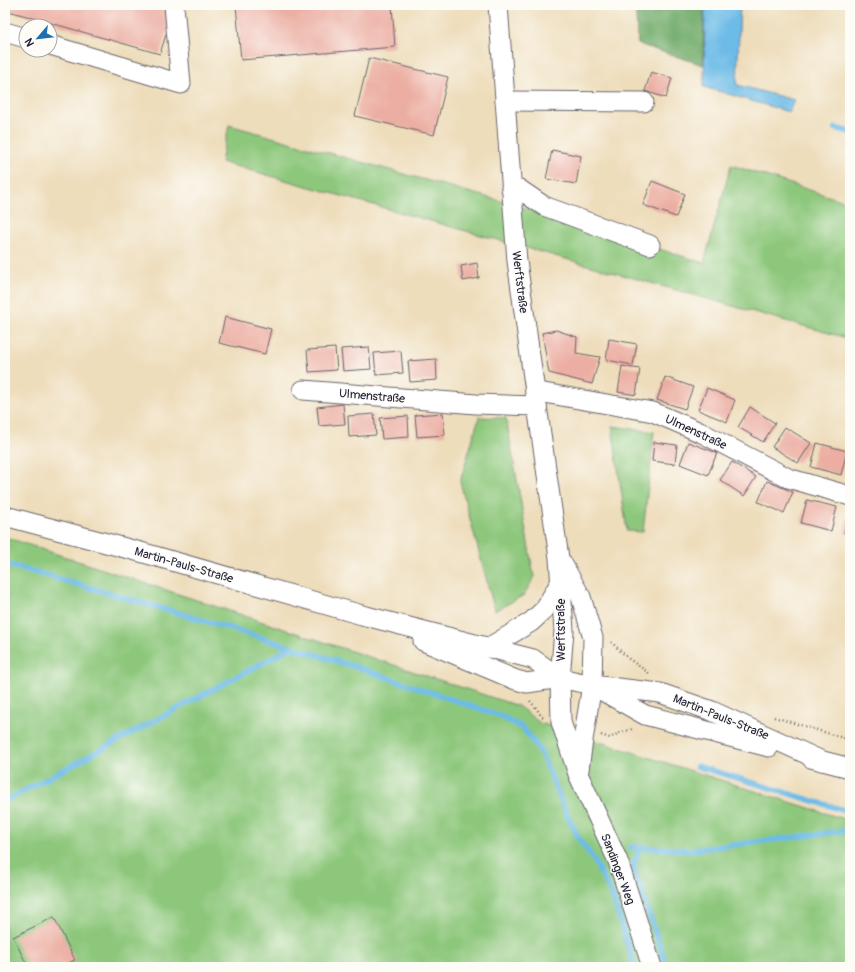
<svg xmlns="http://www.w3.org/2000/svg" width="855" height="972" font-family="Pangolin,sans-serif">
  <style>
    .green { fill: #8dc77c; stroke: #58745c }
    .forest { fill: #72ac6c; stroke: #4a6754 }
    .water { fill: #6dbbe7; stroke: #486e91 }
    .lines { fill: none; stroke-linecap: round; stroke-linejoin: round }
    .stream { stroke: #6dbbe7; stroke-width: 5.5 }
    .building { fill: #ecaea3 }
    .minor-casing { stroke: #696368; stroke-width: 21 }
    .path { stroke: #696368; stroke-width: 2.5; stroke-dasharray: 1 3; stroke-linecap: butt }
    .minor { stroke: #fff; stroke-width: 19 }
    .labels { text-anchor: middle; stroke-width: 3; stroke-linejoin: round; paint-order: stroke }
    .street-label { font-size: 12px; fill: #22223b; stroke: #fdfcf7 }
  </style>
  <rect width="100%" height="100%" fill="#fdfcf7"/>
  <filter id="ink" filterUnits="userSpaceOnUse"><feTurbulence type="fractalNoise" baseFrequency=".025" numOctaves="2"/><feDisplacementMap in="SourceGraphic" scale="8" xChannelSelector="R" yChannelSelector="G"/><feConvolveMatrix kernelMatrix="1 2 1 2 8 2 1 2 1" color-interpolation-filters="sRGB"/></filter>
  <filter id="wash" filterUnits="userSpaceOnUse"><feTurbulence type="fractalNoise" baseFrequency=".012" numOctaves="4" result="noise"/><feDisplacementMap in="SourceGraphic" scale="16" xChannelSelector="R" yChannelSelector="G"/><feGaussianBlur stdDeviation="0.9" result="paint"/><feColorMatrix in="noise" values="0 0 0 0 0 0 0 0 0 0 0 0 0 0 0 0 0 1.4 0 .05"/><feComposite in="paint" operator="in"/></filter>
  <g filter="url(#wash)">
    <rect width="100%" height="100%" fill="#edb"/>
    <g class="green">
      <polygon points="229,125 547,214 704,263 731,165 850,203 850,339 221,162"/>
      <polygon points="479,417 506,418 534,577 524,595 495,611 460,482"/>
      <polygon points="612,426 654,432 643,532 627,531"/>
      <polygon points="5,537 518,706 540,723 850,821 850,967 5,967"/>
    </g>
    <polygon class="forest" points="635,5 704,5 703,65 638,44"/>
    <polygon class="water" points="705,5 740,5 737,85 794,100 789,112 704,87"/>
    <g class="lines">
      <g class="stream">
        <polyline points="835,128 850,132"/>
        <polyline points="5,564 35,572 216,624 353,666 501,716 523,728 540,751 569,819 579,839 592,857 612,895 635,967"/>
        <polyline points="697,766 850,812"/>
        <polyline points="5,801 292,647"/>
        <polyline points="630,847 691,850 850,830"/>
        <polyline points="640,847 633,866 667,967"/>
      </g>
    </g>
    <g id="blocks">
      <g class="building">
        <polygon points="5,5 164,5 174,8 160,54 5,10"/>
        <polygon points="236,5 392,5 395,47 241,60"/>
        <polygon points="369,58 448,77 434,135 355,116"/>
        <polygon points="651,72 672,78 666,98 645,91"/>
        <polygon points="552,150 581,156 576,184 546,179"/>
        <polygon points="652,181 685,194 676,217 643,205"/>
        <polygon points="477,263 479,278 463,281 461,266"/>
        <polygon points="225,317 271,329 265,354 219,343"/>
        <polygon points="556,330 577,337 576,353 600,357 592,384 549,373 542,333"/>
        <polygon points="609,339 637,344 633,365 606,360"/>
        <polygon points="369,347 371,369 343,371 341,349"/>
        <polygon points="335,348 337,370 309,372 307,350"/>
        <polygon points="401,351 403,373 376,375 374,353"/>
        <polygon points="436,359 437,380 410,382 408,361"/>
        <polygon points="622,366 640,369 636,395 618,392"/>
        <polygon points="665,377 693,387 685,409 657,400"/>
        <polygon points="707,388 735,400 727,422 698,410"/>
        <polygon points="343,404 345,424 319,426 317,407"/>
        <polygon points="750,407 775,423 763,442 738,427"/>
        <polygon points="443,413 445,435 417,437 415,415"/>
        <polygon points="374,414 376,435 349,437 348,416"/>
        <polygon points="408,416 409,437 382,439 380,418"/>
        <polygon points="785,427 811,443 798,463 772,447"/>
        <polygon points="654,442 677,445 675,464 652,461"/>
        <polygon points="688,442 717,453 708,475 680,464"/>
        <polygon points="817,443 847,451 841,475 811,467"/>
        <polygon points="732,462 756,477 744,496 720,480"/>
        <polygon points="767,481 793,492 784,513 758,502"/>
        <polygon points="807,500 837,507 831,531 801,523"/>
        <polygon points="849,512 850,512 850,535 844,533"/>
        <polygon points="54,917 75,960 60,967 28,967 13,937"/>
      </g>
    </g>
  </g>
  <g filter="url(#ink)">
    <use href="#blocks" fill-opacity="0" stroke="#696368" stroke-width="1"/>
    <g class="lines">
      <defs>
        <g id="minor">
          <polyline points="498,5 517,261 537,406 559,558 564,631 560,678 561,722 578,774 618,861 652,967"/>
          <polyline points="5,32 26,38"/>
          <polyline points="50,45 181,84 174,5"/>
          <polyline points="505,101 644,102"/>
          <polyline points="511,188 519,189 544,206 650,245"/>
          <polyline points="303,390 476,404 537,406"/>
          <polyline points="535,392 544,393 653,412 702,433 788,478 850,496"/>
          <polyline points="5,516 144,553 362,615 533,659 560,678"/>
          <polyline points="562,563 581,597 593,638 592,685 583,740 579,770"/>
          <polyline points="423,641 516,680 527,683 560,678 592,685 660,693 712,711 822,761"/>
          <polyline points="488,648 531,622 544,610 561,581"/>
          <polyline points="599,689 645,715 769,747"/>
          <polyline points="811,758 850,768"/>
        </g>
      </defs>
      <use href="#minor" class="minor-casing"/>
      <g class="path">
        <polyline points="611,642 629,659 649,673"/>
        <polyline points="530,701 537,709 541,716 543,717"/>
        <polyline points="774,717 850,740"/>
        <polyline points="601,735 610,738 619,733 632,729"/>
      </g>
      <use href="#minor" class="minor"/>
    </g>
  </g>
  <g class="labels">
    <g class="street-label">
      <text transform="translate(520 282) rotate(83)" y="4">Werftstraße</text>
      <text transform="translate(372 396) rotate(5)" y="4">Ulmenstraße</text>
      <text transform="translate(696 432) rotate(25)" y="4">Ulmenstraße</text>
      <text transform="translate(184 565) rotate(16)" y="4">Martin-Pauls-Straße</text>
      <text transform="translate(561 630) rotate(-90)" y="4">Werftstraße</text>
      <text transform="translate(721 717) rotate(22)" y="4">Martin-Pauls-Straße</text>
      <text transform="translate(618 869) rotate(69)" y="4">Sandinger Weg</text>
    </g>
  </g>
  <rect width="855" height="972" fill="none" stroke="#fdfcf7" stroke-width="20"/>
  <g transform="translate(38 38) rotate(242)"><circle r="19" fill="#fdfcf7" stroke="#a5a5ac"/>
  <path d="M0-3L7 15L0 10L-7 15Z" fill="#1f6fb2"/>
  <text y="-6" font-size="11" font-weight="bold" text-anchor="middle" fill="#22223b">N</text>
  </g>
</svg>
